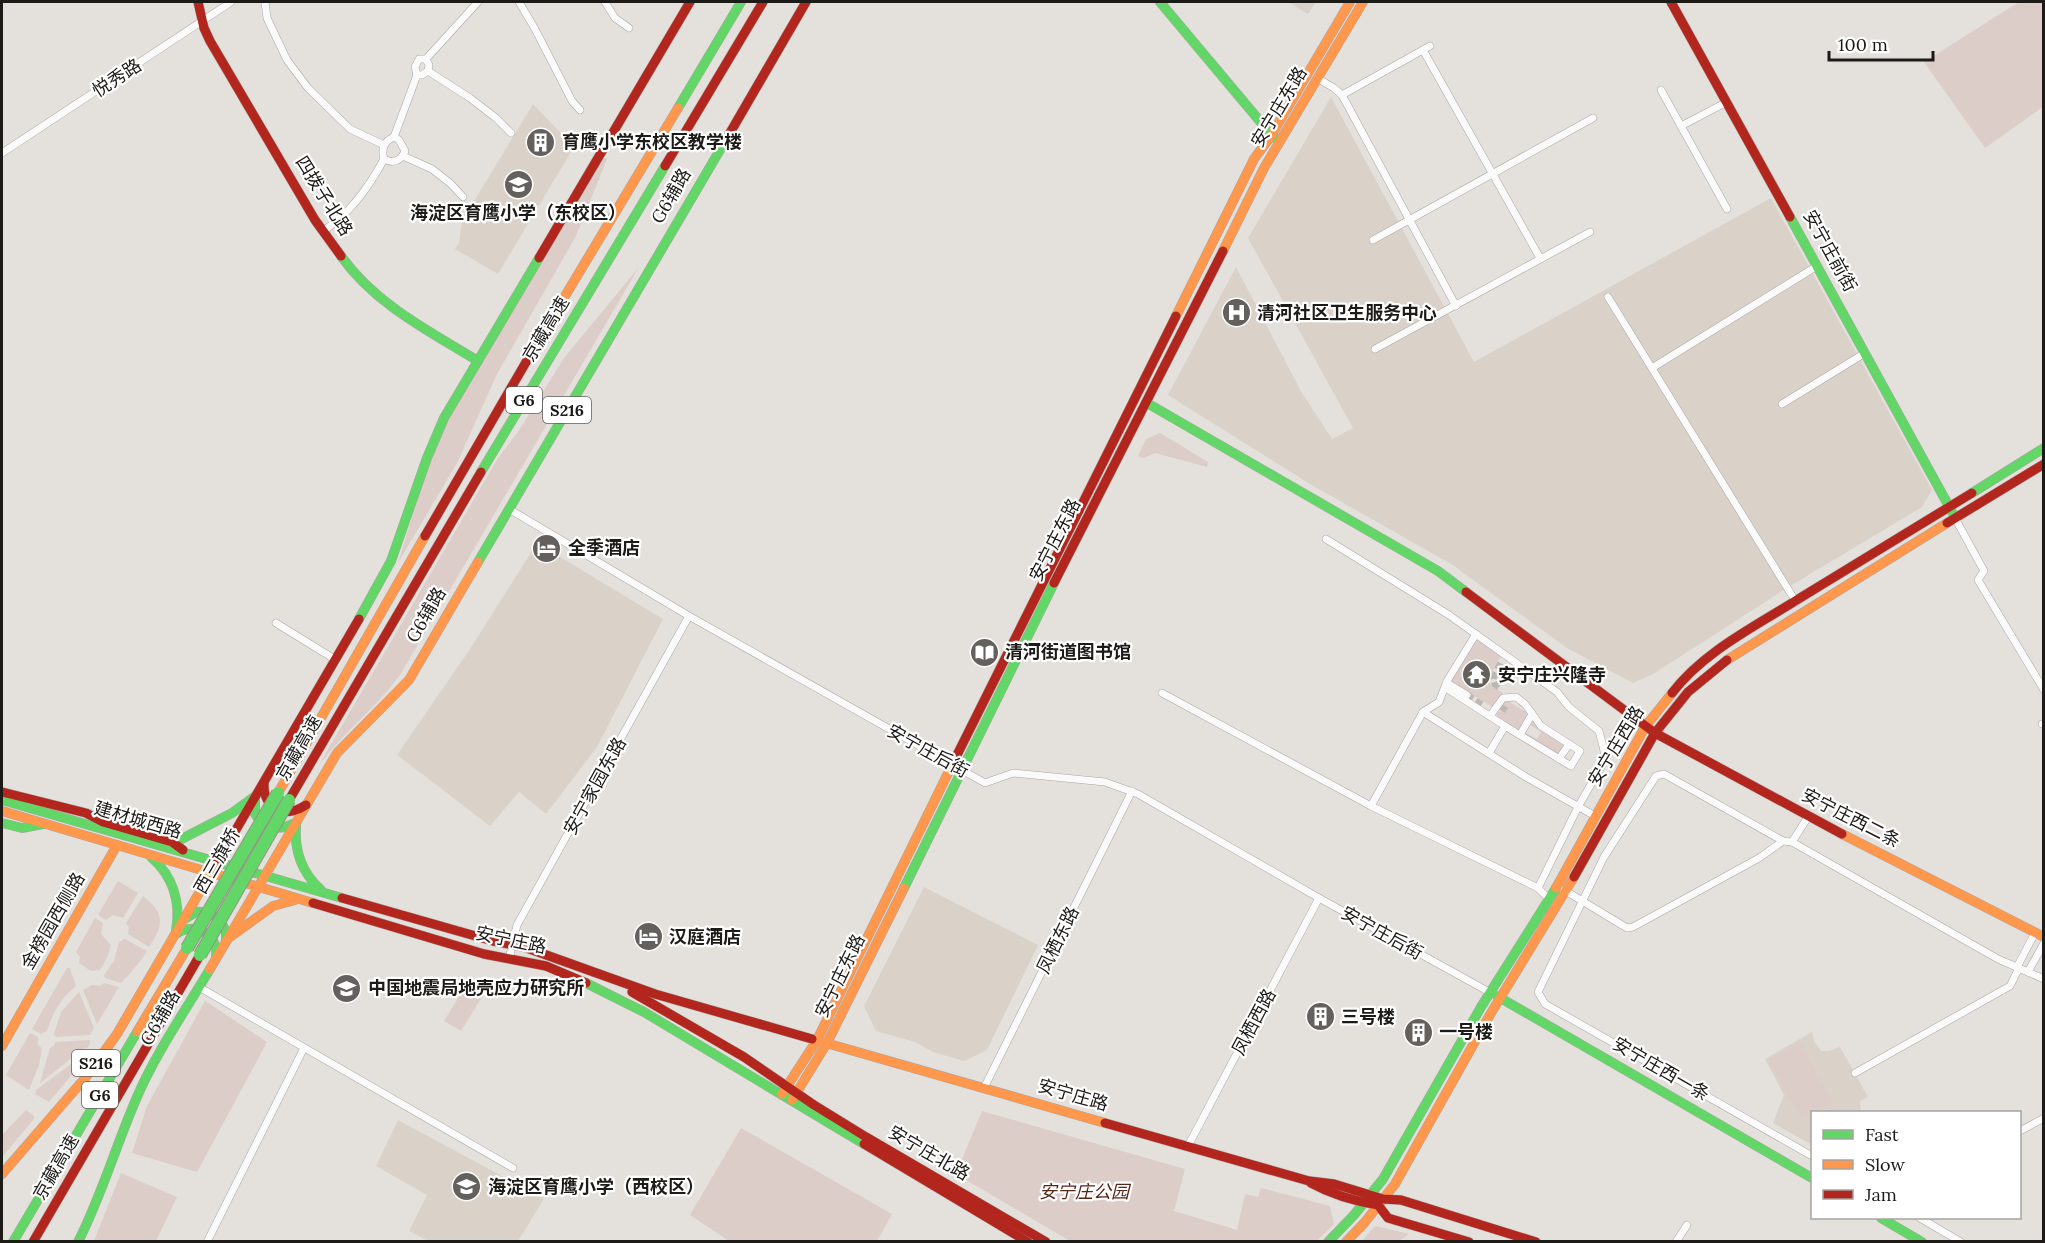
<svg xmlns="http://www.w3.org/2000/svg" width="2045" height="1243" font-family="Lora,'Noto Sans SC',serif">
  <style>
    .built { fill: #dad2c9 }
    .green { fill: #dccdc8 }
    .lines { fill: none; stroke-linecap: round; stroke-linejoin: round }
    .street-tunnel { stroke: #bcb9b5; stroke-width: 7; stroke-dasharray: 7 3.5; stroke-linecap: butt }
    .street-casing { stroke: #aaa7a4; stroke-width: 8 }
    .fast-casing { stroke: #aaa7a4; stroke-width: 10 }
    .slow-casing { stroke: #aaa7a4; stroke-width: 10 }
    .jam-casing { stroke: #aaa7a4; stroke-width: 10 }
    .street { stroke: #fbfafa; stroke-width: 7 }
    .fast { stroke: #63d668; stroke-width: 9 }
    .slow { stroke: #ff974d; stroke-width: 9 }
    .jam { stroke: #b3261e; stroke-width: 9 }
    .fast-bridge-casing { stroke: #969286; stroke-width: 14; stroke-linecap: butt }
    .fast-bridge { stroke: #63d668; stroke-width: 12 }
    .labels { text-anchor: middle; stroke-width: 4.5; stroke-linejoin: round; paint-order: stroke }
    .shield { fill: #fff; stroke: #615f5d; stroke-width: 1.5 }
    .shield-label { font-size: 16px; font-weight: bold; fill: #1d1b18 }
    .street-label { font-size: 18px; fill: #1d1b18; stroke: #fff }
    .poi-label { font-size: 18px; font-weight: bold; fill: #1d1b18; stroke: #fff; text-anchor: start }
    .park-label { font-size: 18px; font-style: italic; fill: #562618; stroke: #fff }
  </style>
  <rect width="100%" height="100%" fill="#e4e0dc"/>
  <g class="built">
    <polygon points="1288,2 1316,2 1308,14"/>
    <polygon points="1331,97 1474,362 1771,198 1932,490 1922,507 1787,588 1653,674 1633,683 1567,648 1451,564 1310,484 1168,395 1236,267 1302,393 1332,439 1353,428 1248,238"/>
    <polygon points="533,104 574,147 498,274 455,249 459,243 462,221"/>
    <polygon points="537,543 663,619 597,747 546,814 519,792 490,826 397,755 472,646"/>
    <polygon points="924,887 1038,945 987,1050 964,1061 933,1052 915,1042 876,1031 864,1006"/>
    <polygon points="1812,1032 1814,1041 1821,1051 1829,1051 1840,1047 1868,1097 1860,1101 1861,1112 1812,1112 1812,1145 1773,1123 1784,1095 1765,1059"/>
    <polygon points="398,1120 544,1199 518,1241 428,1241 409,1231 427,1195 376,1166"/>
  </g>
  <g class="green">
    <polygon points="2019,2 2043,2 2043,107 1985,148 1924,62"/>
    <polygon points="602,157 607,159 576,236 497,374 457,463 398,563 430,459 445,424"/>
    <path d="M639 267 400 675C376 708 343 733 319 765L498 458 518 432 564 358Z"/>
    <polygon points="1160,433 1208,462 1207,467 1155,453 1144,458 1138,456 1146,439"/>
    <polygon points="1475,639 1501,656 1488,678 1490,684 1503,693 1494,708 1449,680"/>
    <polygon points="1505,699 1531,715 1520,732 1498,719 1496,712 1504,711 1500,708"/>
    <polygon points="1532,720 1568,744 1559,756 1523,734 1524,732 1537,739 1541,732 1529,724"/>
    <polygon points="118,881 138,893 123,918 113,915 106,920 98,915"/>
    <path d="M143 896C165 913 164 925 149 947L128 934 129 928 126 923Z"/>
    <polygon points="95,918 103,923 101,934 111,945 107,958 100,970 91,971 79,963 80,957 76,952"/>
    <path d="M125 939 147 951C140 963 130 973 121 983L105 978 104 975 114 961 119 942Z"/>
    <path d="M67 968H70L76 986C61 998 53 1012 47 1031L41 1034 32 1029Z"/>
    <polygon points="468,982 485,992 461,1031 444,1021"/>
    <polygon points="104,983 119,987 97,1024 83,990 92,985 100,986"/>
    <polygon points="79,992 94,1028 90,1035 56,1037 54,1034 61,1012"/>
    <polygon points="205,1001 267,1042 197,1172 132,1153 147,1106"/>
    <polygon points="30,1033 38,1037 38,1044 42,1049 39,1065 29,1090 6,1075"/>
    <polygon points="90,1040 90,1044 87,1048 83,1049 40,1083 50,1048 55,1045 55,1042"/>
    <polygon points="1800,1042 1833,1102 1805,1117 1798,1113 1768,1060"/>
    <polygon points="86,1053 86,1058 49,1102 35,1094 36,1090"/>
    <polygon points="26,1110 34,1116 34,1119 2,1157 3,1134"/>
    <polygon points="982,1111 1185,1169 1174,1211 1237,1230 1245,1194 1258,1197 1261,1188 1330,1206 1334,1224 1317,1241 1070,1241 956,1174"/>
    <polygon points="741,1128 892,1214 877,1241 729,1241 690,1215"/>
    <polygon points="121,1173 177,1197 156,1241 94,1241"/>
    <polygon points="1375,1226 1409,1234 1399,1241 1362,1241"/>
  </g>
  <g class="lines">
    <g class="street-tunnel">
      <polyline points="1499,687 1495,684 1493,678 1502,661"/>
      <polyline points="1467,695 1482,705"/>
      <polyline points="1502,711 1505,706"/>
    </g>
    <defs>
      <g id="street">
        <polyline points="265,2 267,18 287,60 308,88 350,129 384,145"/>
        <polyline points="519,2 535,29 572,101 580,110"/>
        <polyline points="605,2 615,18 629,28"/>
        <polyline points="1423,50 1540,258"/>
        <polyline points="426,59 429,65 428,71 422,75 417,75 415,67 419,59 426,59 478,2"/>
        <polyline points="428,71 470,98 496,118 511,133"/>
        <polyline points="1317,78 1334,88 1342,95 1456,306"/>
        <polyline points="1661,90 1727,209"/>
        <polyline points="1342,95 1430,46"/>
        <polyline points="1681,126 1727,102"/>
        <polyline points="394,137 417,75"/>
        <polyline points="2,153 231,2"/>
        <polyline points="403,156 432,169 451,184 463,197"/>
        <path d="M323 231C350 214 369 187 384 159 381 149 384 141 394 137L399 140 405 151C401 161 393 164 384 159"/>
        <polyline points="1373,240 1593,118"/>
        <polyline points="1608,297 1796,602"/>
        <polyline points="1375,349 1590,232"/>
        <polyline points="1652,368 1817,266"/>
        <polyline points="1782,404 1865,353"/>
        <polyline points="509,509 689,616 985,783 1013,773 1105,782 1138,794 1319,898 1491,993"/>
        <polyline points="1955,518 1984,571 1978,580 2044,690"/>
        <polyline points="1326,539 1449,615 1557,692 1569,707 1599,731 1606,758 1578,807 1538,888"/>
        <polyline points="276,623 336,660"/>
        <polyline points="1447,683 1467,695"/>
        <polyline points="1446,688 1505,726"/>
        <polyline points="1162,693 1371,806 1538,888 1549,899"/>
        <polyline points="1423,712 1526,777 1595,816"/>
        <polyline points="2042,724 2044,724"/>
        <polyline points="1520,735 1532,714"/>
        <polyline points="1489,753 1505,726 1571,766 1580,751 1541,726 1525,704 1516,697 1503,698 1490,716"/>
        <polyline points="1559,759 1569,744"/>
        <polyline points="1371,806 1423,712 1439,702 1447,681 1476,634"/>
        <polyline points="1792,842 1808,817"/>
        <polyline points="1564,890 1627,928 1633,927 1759,858 1783,841"/>
        <polyline points="509,959 517,925 689,616"/>
        <polyline points="2017,967 2035,933"/>
        <polyline points="2028,972 2044,943"/>
        <polyline points="199,987 513,1168"/>
        <polyline points="1855,1073 2010,986 2019,968"/>
        <polyline points="984,1088 1132,791"/>
        <polyline points="2020,1131 2044,1118"/>
        <polyline points="1188,1146 1319,898"/>
        <polyline points="1812,1156 1545,1004 1538,992 1604,857 1656,776 1664,774 1783,841 1792,842 1998,959 2044,979"/>
        <polyline points="1920,1218 1961,1242"/>
        <polyline points="207,1242 304,1048"/>
        <polyline points="1676,1242 1687,1225"/>
      </g>
      <g id="fast">
        <polyline points="1160,2 1274,138"/>
        <polyline points="678,108 741,2"/>
        <polyline points="1790,217 1952,512"/>
        <path d="M341 256C375 304 429 331 478 361"/>
        <polyline points="1147,403 1438,571 1466,592"/>
        <polyline points="481,472 665,166"/>
        <polyline points="1972,493 2044,448"/>
        <polyline points="478,562 727,138"/>
        <polyline points="359,619 391,561 427,458 444,418 539,258"/>
        <path d="M255 798V814C265 829 280 831 295 823"/>
        <polyline points="2,800 342,898"/>
        <polyline points="2,823 22,828 43,824"/>
        <path d="M296 825C294 851 302 873 321 890"/>
        <polyline points="170,845 232,813 254,797"/>
        <path d="M151 857C173 876 181 902 176 931"/>
        <polyline points="904,888 1054,583"/>
        <path d="M183 920 196 912C213 910 228 924 226 941"/>
        <path d="M176 934C194 921 219 934 216 957"/>
        <polyline points="586,983 644,1012 864,1144"/>
        <polyline points="1497,996 1812,1178"/>
        <polyline points="1881,1218 1922,1242"/>
        <polyline points="13,1242 137,1032"/>
        <path d="M78 1242C102 1195 116 1145 137 1097 156 1053 185 1011 210 969"/>
        <polyline points="1328,1242 1354,1215 1383,1179 1481,1007 1556,888"/>
      </g>
      <g id="slow">
        <polyline points="1223,251 1264,168 1363,2"/>
        <polyline points="1176,316 1254,159 1271,136 1350,2"/>
        <polyline points="547,326 678,108"/>
        <polyline points="1727,660 1947,523"/>
        <polyline points="278,793 425,536"/>
        <polyline points="2,811 313,903"/>
        <polyline points="1842,834 2044,937"/>
        <polyline points="1556,888 1645,727 1672,693"/>
        <polyline points="230,937 273,906 295,900"/>
        <polyline points="210,969 337,753 409,680 478,562"/>
        <polyline points="137,1032 187,948"/>
        <polyline points="812,1039 1105,1123"/>
        <polyline points="2,1046 117,845"/>
        <polyline points="782,1094 817,1040 956,757"/>
        <polyline points="792,1100 827,1043 904,888"/>
        <polyline points="2,1174 86,1077 117,1034 213,869"/>
        <polyline points="1346,1242 1365,1222 1395,1184 1491,1013 1574,877"/>
      </g>
      <g id="jam">
        <polyline points="198,2 204,28 210,41 315,220 341,256"/>
        <polyline points="1671,2 1790,217"/>
        <polyline points="727,138 806,2"/>
        <polyline points="665,166 763,2"/>
        <polyline points="539,258 690,2"/>
        <polyline points="1947,523 2044,464"/>
        <polyline points="425,536 547,326"/>
        <polyline points="1054,583 1223,251"/>
        <polyline points="1466,592 1655,733 1842,834"/>
        <path d="M1672 693C1704 651 1756 626 1800 598 1857 563 1914 528 1972 493"/>
        <polyline points="956,757 1176,316"/>
        <path d="M264 783C263 810 285 819 306 805"/>
        <polyline points="2,792 86,813 103,822 172,842 183,850"/>
        <polyline points="289,800 481,472"/>
        <polyline points="213,869 359,619"/>
        <polyline points="1574,877 1655,733 1688,692 1727,660"/>
        <polyline points="342,898 493,941 524,947 655,994 812,1039"/>
        <polyline points="313,903 484,954 546,966 586,983"/>
        <polyline points="632,992 744,1057 814,1105 866,1137 1046,1242"/>
        <polyline points="1105,1123 1309,1181 1334,1184 1383,1199 1401,1200 1536,1242"/>
        <polyline points="864,1144 1028,1242"/>
        <path d="M1311 1183C1333 1195 1354 1201 1378 1205L1388 1218 1469 1242"/>
        <polyline points="33,1242 200,955"/>
      </g>
    </defs>
    <use href="#street" class="street-casing"/>
    <use href="#fast" class="fast-casing"/>
    <use href="#slow" class="slow-casing"/>
    <use href="#jam" class="jam-casing"/>
    <use href="#street" class="street"/>
    <use href="#fast" class="fast"/>
    <use href="#slow" class="slow"/>
    <use href="#jam" class="jam"/>
    <defs>
      <g id="fast-bridge">
        <polyline points="187,948 278,793"/>
        <polyline points="200,955 289,800"/>
      </g>
    </defs>
    <use href="#fast-bridge" class="fast-bridge-casing"/>
    <use href="#fast-bridge" class="fast-bridge"/>
  </g>
  <defs>
    <symbol id="building-disc" viewBox="-11 -11 22 22"><circle r="9.5" fill="#63605d" stroke="#fff"/><path d="M-4-6H4V6H1V3H-1V6H-4ZM-2.5-4.3h1.7v1.8h-1.7ZM.8-4.3h1.7v1.8H.8ZM-2.5-1h1.7V.8h-1.7ZM.8-1h1.7V.8H.8Z" fill="#fff"/></symbol>
    <symbol id="school-disc" viewBox="-11 -11 22 22"><circle r="9.5" fill="#63605d" stroke="#fff"/><path d="M0-5L7-2L0 1L-7-2ZM-4 1L0 2.5L4 1V4Q0 6-4 4Z" fill="#fff"/></symbol>
    <symbol id="hospital-disc" viewBox="-11 -11 22 22"><circle r="9.5" fill="#63605d" stroke="#fff"/><path d="M-5-5h3v3.5h4V-5h3V5h-3V1.5h-4V5h-3Z" fill="#fff"/></symbol>
    <symbol id="hotel-disc" viewBox="-11 -11 22 22"><circle r="9.5" fill="#63605d" stroke="#fff"/><path d="M-6-4.5h1.5V1H6V5H4.5V3h-9V5H-6ZM-4 0a1.8 1.8 0 1 1 3.6 0ZM.5 0V-2.5h3Q6-2.5 6 0Z" fill="#fff"/></symbol>
    <symbol id="library-disc" viewBox="-11 -11 22 22"><circle r="9.5" fill="#63605d" stroke="#fff"/><path d="M-6-4Q-3-5.5-.7-3.5V5Q-3 3-6 4ZM6-4Q3-5.5 .7-3.5V5Q3 3 6 4Z" fill="#fff"/></symbol>
    <symbol id="temple-disc" viewBox="-11 -11 22 22"><circle r="9.5" fill="#63605d" stroke="#fff"/><path d="M0-6L5-2H3V0L6.5 2.5H4V6H1.5V3h-3V6H-4V2.5H-6.5L-3 0V-2H-5Z" fill="#fff"/></symbol>
    <symbol id="university-disc" viewBox="-11 -11 22 22"><circle r="9.5" fill="#63605d" stroke="#fff"/><path d="M0-5L7-2L0 1L-7-2ZM-4 1L0 2.5L4 1V4Q0 6-4 4Z" fill="#fff"/></symbol>
  </defs>
  <g fill-rule="evenodd">
    <use href="#building-disc" x="524" y="126" width="33" height="33"/>
    <use href="#school-disc" x="502" y="168" width="33" height="33"/>
    <use href="#hospital-disc" x="1220" y="296" width="33" height="33"/>
    <use href="#hotel-disc" x="530" y="532" width="33" height="33"/>
    <use href="#library-disc" x="968" y="636" width="33" height="33"/>
    <use href="#temple-disc" x="1460" y="658" width="33" height="33"/>
    <use href="#hotel-disc" x="632" y="920" width="33" height="33"/>
    <use href="#university-disc" x="330" y="972" width="33" height="33"/>
    <use href="#building-disc" x="1304" y="1000" width="33" height="33"/>
    <use href="#building-disc" x="1402" y="1016" width="33" height="33"/>
    <use href="#school-disc" x="450" y="1170" width="33" height="33"/>
  </g>
  <g class="labels">
    <g class="shield">
      <rect x="506" y="387" width="36" height="26" rx="4.5"/>
      <rect x="543" y="397" width="48" height="26" rx="4.5"/>
      <rect x="72" y="1050" width="48" height="26" rx="4.5"/>
      <rect x="82" y="1082" width="36" height="26" rx="4.5"/>
    </g>
    <g class="shield-label">
      <text x="524" y="406">G6</text>
      <text x="567" y="416">S216</text>
      <text x="96" y="1069">S216</text>
      <text x="100" y="1101">G6</text>
    </g>
    <g class="street-label">
      <text transform="translate(117 78) rotate(-33)" y="6">悦秀路</text>
      <text transform="translate(1279 107) rotate(-59)" y="6">安宁庄东路</text>
      <text transform="translate(324 196) rotate(58)" y="6">四拨子北路</text>
      <text transform="translate(671 196) rotate(-60)" y="6">G6辅路</text>
      <text transform="translate(1830 251) rotate(61)" y="6">安宁庄前街</text>
      <text transform="translate(546 329) rotate(-59)" y="6">京藏高速</text>
      <text transform="translate(1055 540) rotate(-63)" y="6">安宁庄东路</text>
      <text transform="translate(426 615) rotate(-60)" y="6">G6辅路</text>
      <text transform="translate(1616 746) rotate(-59)" y="6">安宁庄西路</text>
      <text transform="translate(299 748) rotate(-60)" y="6">京藏高速</text>
      <text transform="translate(928 751) rotate(29)" y="6">安宁庄后街</text>
      <text transform="translate(595 786) rotate(-61)" y="6">安宁家园东路</text>
      <text transform="translate(1851 818) rotate(27)" y="6">安宁庄西二条</text>
      <text transform="translate(138 820) rotate(16)" y="6">建材城西路</text>
      <text transform="translate(217 861) rotate(-60)" y="6">西三旗桥</text>
      <text transform="translate(53 921) rotate(-60)" y="6">金榜园西侧路</text>
      <text transform="translate(1382 933) rotate(29)" y="6">安宁庄后街</text>
      <text transform="translate(511 940) rotate(12)" y="6">安宁庄路</text>
      <text transform="translate(1058 940) rotate(-64)" y="6">凤栖东路</text>
      <text transform="translate(840 976) rotate(-64)" y="6">安宁庄东路</text>
      <text transform="translate(160 1018) rotate(-60)" y="6">G6辅路</text>
      <text transform="translate(1254 1022) rotate(-62)" y="6">凤栖西路</text>
      <text transform="translate(1661 1069) rotate(30)" y="6">安宁庄西一条</text>
      <text transform="translate(1073 1095) rotate(16)" y="6">安宁庄路</text>
      <text transform="translate(929 1153) rotate(30)" y="6">安宁庄北路</text>
      <text transform="translate(56 1167) rotate(-60)" y="6">京藏高速</text>
    </g>
    <g class="poi-label">
      <text x="562" y="148">育鹰小学东校区教学楼</text>
      <text x="518" y="219" text-anchor="middle">海淀区育鹰小学（东校区）</text>
      <text x="1257" y="319">清河社区卫生服务中心</text>
      <text x="568" y="554">全季酒店</text>
      <text x="1005" y="658">清河街道图书馆</text>
      <text x="1498" y="681">安宁庄兴隆寺</text>
      <text x="669" y="943">汉庭酒店</text>
      <text x="368" y="994">中国地震局地壳应力研究所</text>
      <text x="1341" y="1023">三号楼</text>
      <text x="1439" y="1038">一号楼</text>
      <text x="488" y="1193">海淀区育鹰小学（西校区）</text>
    </g>
    <g class="park-label">
      <text x="1084" y="1198">安宁庄公园</text>
    </g>
  </g>
  <rect width="2045" height="1243" fill="none" stroke="#1d1b18" stroke-width="6"/>
  <rect x="1811" y="1111" width="210" height="108" fill="#ffffff" stroke="#a5a4a3" stroke-width="1.5"/>
  <rect x="1823" y="1130" width="30" height="9" fill="#63d668" stroke="#a5a4a3" stroke-width="1.5"/>
  <text x="1865" y="1141" font-size="18" fill="#1d1b18">Fast</text>
  <rect x="1823" y="1160" width="30" height="9" fill="#ff974d" stroke="#a5a4a3" stroke-width="1.5"/>
  <text x="1865" y="1171" font-size="18" fill="#1d1b18">Slow</text>
  <rect x="1823" y="1190" width="30" height="9" fill="#b3261e" stroke="#a5a4a3" stroke-width="1.5"/>
  <text x="1865" y="1201" font-size="18" fill="#1d1b18">Jam</text>
  <path d="M1829 51v9h104v-9" fill="none" stroke="#1d1b18" stroke-width="3"/>
  <text x="1838" y="51" font-size="18" fill="#1d1b18" stroke="#ffffff" stroke-width="4.5" paint-order="stroke">100 m</text>
</svg>
